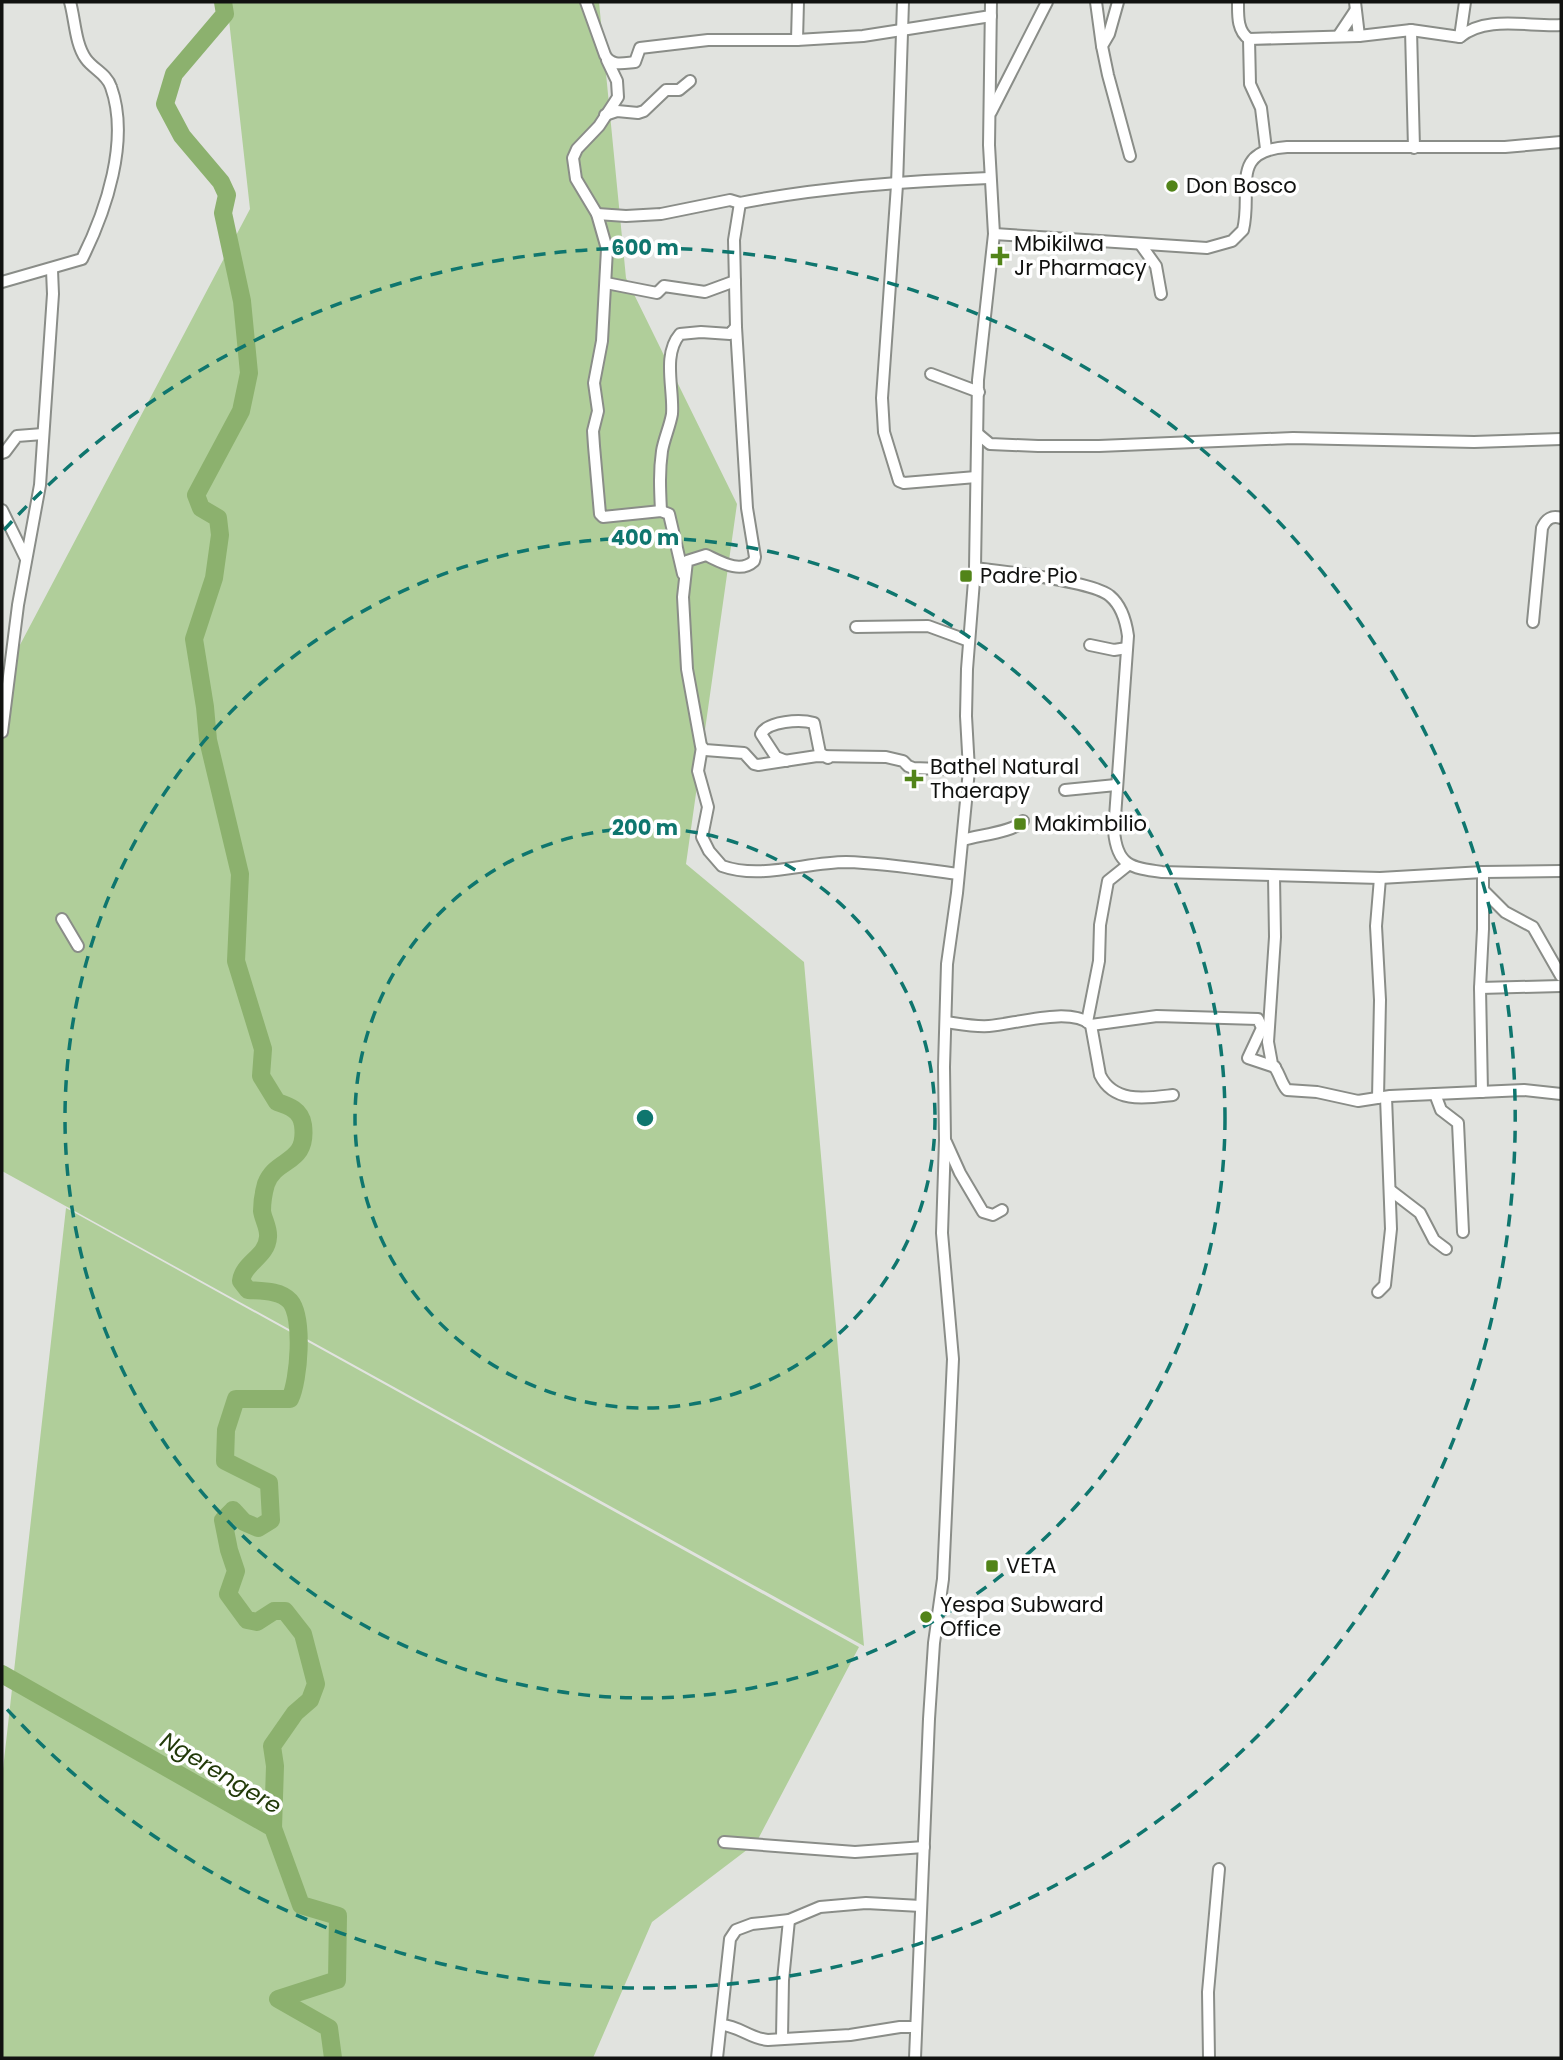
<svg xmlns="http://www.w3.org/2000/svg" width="1563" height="2060" font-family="Poppins,sans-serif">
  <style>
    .green { fill: #b0ce9a }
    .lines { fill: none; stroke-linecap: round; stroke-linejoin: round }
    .river { stroke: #8cb16e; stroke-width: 18 }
    .street-casing { stroke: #8a8d88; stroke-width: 14 }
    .street { stroke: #fff; stroke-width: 10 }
    .ring { fill: none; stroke: #0f766e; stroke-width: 3.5; stroke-dasharray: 12 9 }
    .poi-dot { fill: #528419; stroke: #fff; stroke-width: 2.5 }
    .labels { text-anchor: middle; stroke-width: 7; stroke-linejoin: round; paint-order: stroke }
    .poi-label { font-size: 21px; fill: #111210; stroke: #fff; text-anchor: start }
    .water-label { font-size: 23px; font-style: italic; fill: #223a09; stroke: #fff }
    .centre { fill: #0f766e; stroke: #fff; stroke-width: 3.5 }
    .ring-label { font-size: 21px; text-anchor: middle; font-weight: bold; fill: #0f766e; stroke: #fff; stroke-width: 7; stroke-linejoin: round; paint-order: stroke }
  </style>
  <rect width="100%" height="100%" fill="#e1e3df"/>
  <g class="green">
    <polygon points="227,2 599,2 626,278 737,504 686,864 804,962 864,1646 2,1171 2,679 250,209"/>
    <polygon points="66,1208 859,1647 756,1843 652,1922 593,2058 2,2058 2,1778"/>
  </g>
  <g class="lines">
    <g class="river">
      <path d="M223 2 225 14 174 74 165 104 182 136 221 182 227 195 223 213 242 301 249 373 241 411 196 495 201 508 218 518 220 535 214 578 194 639 205 707 208 740 240 874 236 961 263 1049 261 1076 277 1102C289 1106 301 1110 303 1125 308 1165 276 1157 266 1184 264 1191 262 1204 262 1211 263 1219 269 1228 268 1237 267 1257 243 1263 241 1281L248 1290C261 1291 280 1290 290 1301 304 1317 299 1380 290 1399H236L226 1430 225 1461 269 1483 271 1520 258 1528 244 1522 233 1510 223 1520 229 1550 236 1571 228 1594 247 1620 257 1622 274 1611H285L303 1634 316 1684 310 1700 295 1713 272 1746 275 1766 273 1828"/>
      <polyline points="2,1674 273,1828 301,1905 338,1916 337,1980 278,1999 329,2028 333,2058"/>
    </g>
    <defs>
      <g id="street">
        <path d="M586 2 605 55C611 67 624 63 635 62L640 48 708 40H797L863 36 991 16"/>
        <polyline points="903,2 897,185 882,398 884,432 899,481 904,483 976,477"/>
        <polyline points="1096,2 1102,46"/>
        <polyline points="1118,2 1109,34 1102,46 1108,75 1130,156"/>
        <path d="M1238 2C1238 15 1237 31 1249 39L1359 36 1411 30 1460 37C1486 15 1529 27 1561 25"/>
        <polyline points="1355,2 1359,36"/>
        <polyline points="1411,30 1414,148"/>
        <polyline points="1339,35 1355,11"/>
        <polyline points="1460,37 1465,2"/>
        <polyline points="1249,39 1250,84 1261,108 1266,149"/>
        <polyline points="797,40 798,2"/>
        <polyline points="607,60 617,81 618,97 599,126 577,149 573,158 576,179 597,214 607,249 602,341 594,383 598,411 593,431 594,446 600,514 603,517 661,511 669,514 683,574"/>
        <polyline points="991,112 1047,2"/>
        <polyline points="605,115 617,111 638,113 644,111 666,90 679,90 690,81"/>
        <path d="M740 203 734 240 736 327 747 508 755 557 754 561C740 574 721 562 706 555L687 561 683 597 687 669 701 746 705 750 744 753 754 764 758 765 817 756 886 757 903 761 908 766 913 768 969 770"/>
        <path d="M597 214 626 216 661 214 730 200 740 203C821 187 906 181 989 178"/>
        <path d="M994 234 1207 248 1232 241 1243 230C1253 190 1228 151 1287 147H1505L1561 142"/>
        <polyline points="1141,245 1156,266 1161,294"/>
        <path d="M2 282 82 259C106 211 130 140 111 87 107 74 93 69 86 59 75 44 75 19 70 2"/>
        <polyline points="606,283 657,293 664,286 705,292 735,281"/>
        <polyline points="931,374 979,392"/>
        <polyline points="978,434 990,444 1038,446 1099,446 1293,438 1474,442 1561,439"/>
        <polyline points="2,453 5,452 17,436 43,434"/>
        <polyline points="2,510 26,559"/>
        <path d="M661 511C660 490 659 472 662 451 664 439 670 426 672 414 674 389 662 355 680 334L701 332 730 334 736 327"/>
        <path d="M975 568C1001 571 1093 581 1110 596 1122 606 1126 621 1128 636L1114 831C1117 865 1130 868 1162 872L1380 878 1483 872 1561 871"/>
        <path d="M1533 622 1542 528C1546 519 1552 515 1561 518"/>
        <polyline points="856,627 928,626 969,641"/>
        <polyline points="1090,645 1114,650 1127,648"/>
        <polyline points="2,732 18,605 40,485 53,294 52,270"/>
        <path d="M702 747 698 771 708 807 702 837 709 851 722 866C761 880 806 862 846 862 884 863 921 869 958 874"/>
        <path d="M786 761 776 757 761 734C768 721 800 719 814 723L820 753 828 758"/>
        <polyline points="1065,790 1116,785"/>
        <path d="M963 840C979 835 1014 832 1023 821"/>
        <path d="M1274 876 1275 937 1268 1042 1272 1064C1279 1070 1280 1082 1287 1090L1317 1092 1358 1101 1390 1096 1524 1090 1561 1094"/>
        <polyline points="1483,890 1505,912 1533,927 1561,976"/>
        <polyline points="62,919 78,946"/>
        <polyline points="1480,988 1561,986"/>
        <path d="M946 1022C960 1024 974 1027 989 1026 1015 1024 1072 1006 1091 1025L1100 1075C1114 1104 1147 1098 1173 1095"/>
        <polyline points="1087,1022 1099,961 1100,925 1108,881 1128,865"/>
        <polyline points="1091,1025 1157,1016 1258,1019 1262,1028 1248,1058 1275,1067"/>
        <polyline points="1482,1092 1480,988 1483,929 1483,872"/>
        <polyline points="1435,1094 1441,1110 1458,1123 1463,1232"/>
        <polyline points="1378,1098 1380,1000 1376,926 1380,878"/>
        <polyline points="946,1142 960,1173 983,1212 993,1215 1002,1210"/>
        <polyline points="1390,1190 1420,1213 1434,1240 1446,1249"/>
        <polyline points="1378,1292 1385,1285 1391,1229 1386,1097"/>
        <polyline points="724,1842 855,1852 924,1847"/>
        <path d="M722 2025C739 2026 751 2039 768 2040L850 2035 900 2027H916"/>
        <polyline points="782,2038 783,1980 789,1920"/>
        <polyline points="717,2058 730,1939 736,1930 752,1924 789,1920 820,1907 866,1903 921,1906"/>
        <polyline points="915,2058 929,1719 934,1643 943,1579 953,1359 942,1233 945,1140 944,1067 947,964 957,893 969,770 966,716 967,669 975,568 978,380 994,234 989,145 991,2"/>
        <polyline points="1209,2058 1208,1992 1219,1869"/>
      </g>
    </defs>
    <use href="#street" class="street-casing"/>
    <use href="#street" class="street"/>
  </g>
  <g class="ring">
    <circle cx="645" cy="1118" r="290"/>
    <circle cx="645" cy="1118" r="580"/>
    <path d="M4 530A870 870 0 1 1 4 1706"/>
  </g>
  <g class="poi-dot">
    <circle cx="1172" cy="186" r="7"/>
    <path d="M996.5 245.5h7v7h7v7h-7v7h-7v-7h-7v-7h7z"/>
    <rect x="959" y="569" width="14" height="14" rx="3.5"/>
    <path d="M910.5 768.5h7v7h7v7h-7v7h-7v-7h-7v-7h7z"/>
    <rect x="1013" y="817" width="14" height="14" rx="3.5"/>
    <rect x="985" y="1559" width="14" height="14" rx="3.5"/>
    <circle cx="926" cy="1617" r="7"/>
  </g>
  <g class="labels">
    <g class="poi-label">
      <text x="1186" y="193">Don Bosco</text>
      <text x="1014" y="251">Mbikilwa<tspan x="1014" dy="24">Jr Pharmacy</tspan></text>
      <text x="980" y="583">Padre Pio</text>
      <text x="930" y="774">Bathel Natural<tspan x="930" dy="24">Thaerapy</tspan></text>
      <text x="1034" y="831">Makimbilio</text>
      <text x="1006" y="1573">VETA</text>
      <text x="940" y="1612">Yespa Subward<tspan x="940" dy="24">Office</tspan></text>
    </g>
    <g class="water-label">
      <text transform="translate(221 1773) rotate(31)" y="8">Ngerengere</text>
    </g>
  </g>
  <circle cx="645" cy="1118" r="10" class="centre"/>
  <g class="ring-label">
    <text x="645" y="255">600 m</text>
    <text x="645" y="545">400 m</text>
    <text x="645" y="835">200 m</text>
  </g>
  <rect width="1563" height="2060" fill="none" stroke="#111210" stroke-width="7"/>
</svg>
